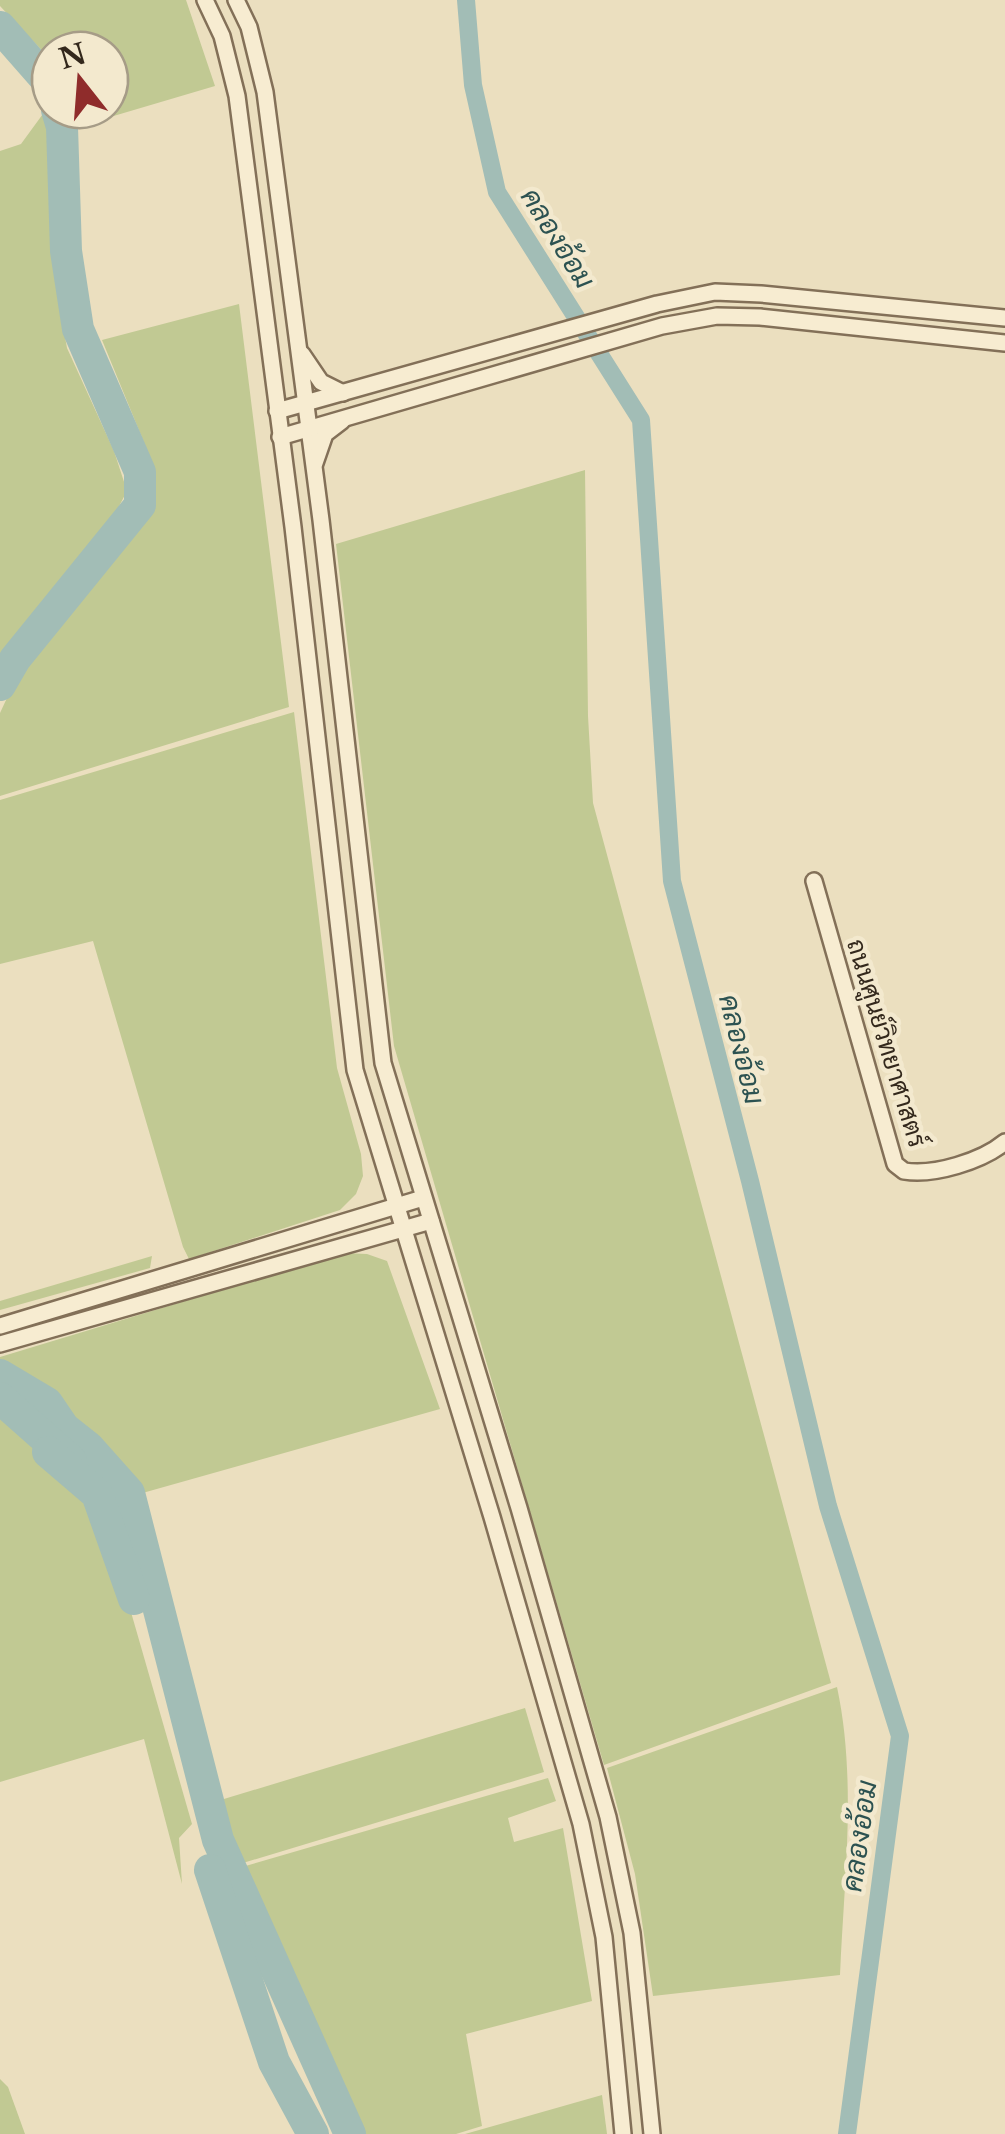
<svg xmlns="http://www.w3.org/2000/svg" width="1005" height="2134" font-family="'Libre Baskerville',Sarabun,serif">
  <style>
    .green { fill: #c1c993 }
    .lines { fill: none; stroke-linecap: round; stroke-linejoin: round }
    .canal { stroke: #a2bdb6; stroke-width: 18 }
    .river { stroke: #a2bdb6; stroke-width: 32 }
    .minor-casing { stroke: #837058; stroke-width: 20 }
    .minor { stroke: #f7ecd1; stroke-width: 15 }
    .labels { text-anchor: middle; stroke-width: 9; stroke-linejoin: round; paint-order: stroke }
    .street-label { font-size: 25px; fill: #33281c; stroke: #f3e9ce }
    .water-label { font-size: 28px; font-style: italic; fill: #2c5251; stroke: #f3e9ce }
  </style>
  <rect width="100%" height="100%" fill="#ebdfbf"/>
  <g class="green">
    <polygon points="0,0 186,0 215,86 73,128 68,110 110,110 110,50 50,50 50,59 0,6"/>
    <polygon points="48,107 56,287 67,348 114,451 127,491 116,512 0,659 0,151 21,144"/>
    <polygon points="239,304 289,707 0,796 0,713 26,657 143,524 155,484 145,445 102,340"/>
    <polygon points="585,470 588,716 593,803 831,1683 604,1765 394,1046 336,544"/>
    <polygon points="294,712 337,1068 361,1154 363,1176 356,1194 340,1210 189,1259 183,1247 93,941 0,964 0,800"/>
    <polygon points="343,1253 367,1254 387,1261 440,1409 139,1494 112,1474 88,1447 64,1428 47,1403 0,1374 0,1357"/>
    <polygon points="152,1256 150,1268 0,1310 0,1301"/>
    <polygon points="0,1412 97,1494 192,1824 179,1838 182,1884 144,1739 0,1782"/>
    <path d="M837 1687C857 1780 844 1880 840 1975L653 1996 635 1874 607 1768Z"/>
    <polygon points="525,1708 544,1772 233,1866 214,1802"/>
    <polygon points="548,1778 556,1801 508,1818 514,1842 563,1828 592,2001 466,2034 482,2126 456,2134 354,2134 235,1869"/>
    <polygon points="0,2079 8,2087 25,2134 0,2134"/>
    <polygon points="602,2095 607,2134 465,2134"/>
  </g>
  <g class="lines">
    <polyline class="canal" points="466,0 473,85 497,192 641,420 672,881 750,1181 828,1506 900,1736 847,2134"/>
    <g class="river">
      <polyline points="0,27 50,84"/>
      <polyline points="0,685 15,659 140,505 140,472 78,329 66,251 62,127 57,110"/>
      <polyline points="0,1375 47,1403 64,1428 88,1447 129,1493 218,1840 350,2134"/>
      <polyline points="0,1398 71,1461"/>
      <polyline points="48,1452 97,1494 134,1599"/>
      <polyline points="210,1870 274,2062 313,2134"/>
    </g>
    <defs>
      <g id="minor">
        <polyline points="205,0 222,36 237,96 293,527 355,1070 492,1517 581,1824 604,1937 623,2134"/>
        <polyline points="236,0 249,27 265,92 321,520 383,1063 519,1508 608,1817 632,1933 652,2134"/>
        <polyline points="302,354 321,382 343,393"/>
        <polyline points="277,411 657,304 715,292 761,294 1005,318"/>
        <polyline points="280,437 662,326 717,316 760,317 1005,343"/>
        <polyline points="315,463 325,434 342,421"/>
        <path d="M814 881 895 1164 904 1171C934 1176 982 1161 1005 1142"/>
        <polyline points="0,1326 423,1198"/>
        <polyline points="0,1344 431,1221"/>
      </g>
    </defs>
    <use href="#minor" class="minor-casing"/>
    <use href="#minor" class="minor"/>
  </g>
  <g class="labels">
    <g class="street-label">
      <text transform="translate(887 1043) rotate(73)" y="9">ถนนศูนย์วิทยาศาสตร์</text>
    </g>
    <g class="water-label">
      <text transform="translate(558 238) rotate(58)" y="10">คลองอ้อม</text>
      <text transform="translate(742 1049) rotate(76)" y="10">คลองอ้อม</text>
      <text transform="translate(859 1836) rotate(-82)" y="10">คลองอ้อม</text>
    </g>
  </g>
  <g transform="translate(80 80) rotate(343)"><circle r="48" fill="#f3e9ce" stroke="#a69c87" stroke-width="2.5"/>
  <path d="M0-8L18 38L0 25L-18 38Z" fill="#8f2c2b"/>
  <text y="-15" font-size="28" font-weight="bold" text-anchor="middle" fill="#33281c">N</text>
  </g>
</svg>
